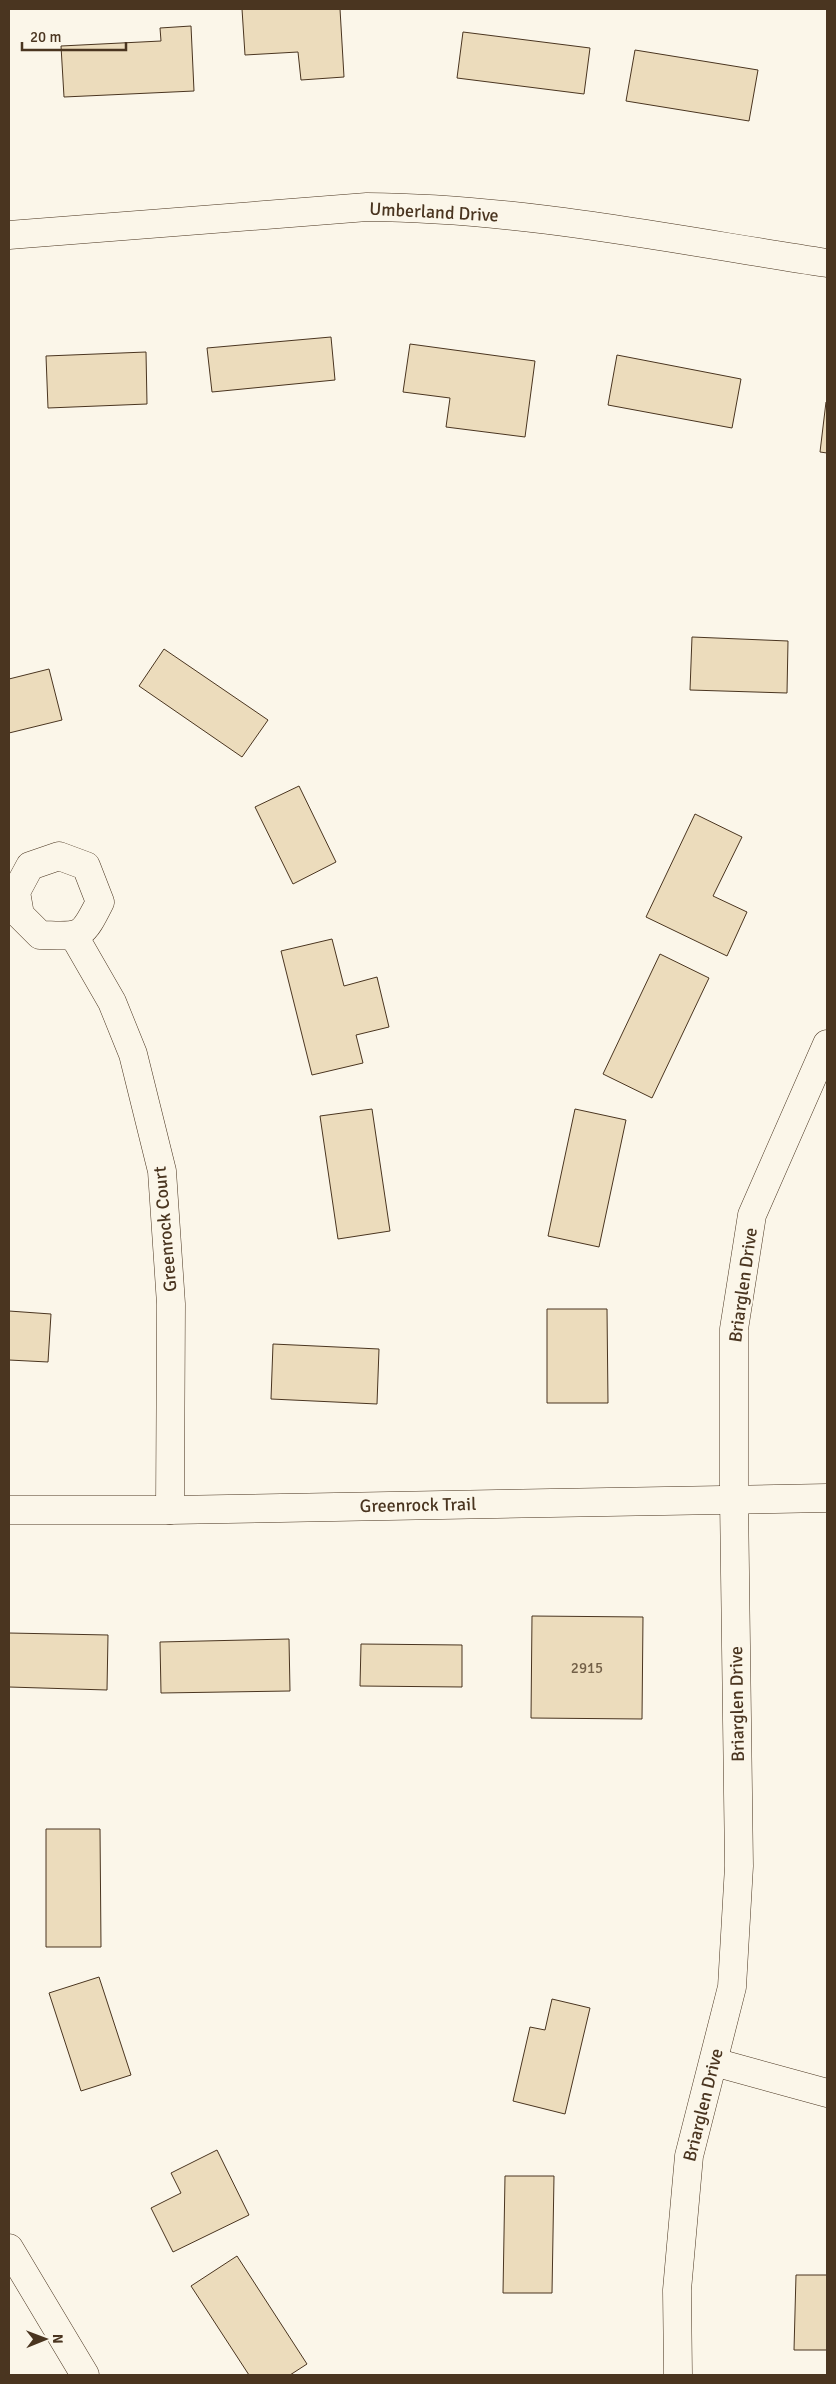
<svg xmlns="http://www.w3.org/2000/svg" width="836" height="2384" font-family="Signika,sans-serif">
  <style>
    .building { fill: #ecdcbc; stroke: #4a3520 }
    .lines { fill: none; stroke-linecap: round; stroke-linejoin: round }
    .minor-casing { stroke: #4a3520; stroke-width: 29 }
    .minor { stroke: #fbf6e9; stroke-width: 28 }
    .labels { text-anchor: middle; stroke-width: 4; stroke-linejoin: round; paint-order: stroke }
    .number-label { font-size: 15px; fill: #725f47 }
    .street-label { font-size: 18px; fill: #4a3520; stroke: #fbf6e9 }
  </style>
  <rect width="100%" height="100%" fill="#fbf6e9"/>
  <g class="building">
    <polygon points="242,9 340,9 344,77 301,80 298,52 245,55"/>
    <polygon points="191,26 194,91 64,97 61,46 161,41 160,28"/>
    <polygon points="463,32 590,48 584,94 457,78"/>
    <polygon points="635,50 758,70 749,121 626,101"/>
    <polygon points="331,337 335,380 212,392 207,348"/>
    <polygon points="410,344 535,361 525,437 446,427 450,398 403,392"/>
    <polygon points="146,352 147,404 48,408 46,356"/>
    <polygon points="617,355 741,379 732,428 608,405"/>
    <polygon points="826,402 827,402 827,453 820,452"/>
    <polygon points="692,637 788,641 787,693 690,690"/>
    <polygon points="164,649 268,720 242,757 139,686"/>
    <polygon points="49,669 62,720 9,733 9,679"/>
    <polygon points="299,786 336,862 293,884 255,807"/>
    <polygon points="695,814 742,837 713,896 747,912 727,956 646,917"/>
    <polygon points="332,939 344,986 377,977 389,1027 356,1035 363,1063 312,1075 281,951"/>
    <polygon points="660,954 709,978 652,1098 603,1074"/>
    <polygon points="372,1109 390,1231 338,1239 320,1116"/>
    <polygon points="575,1109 626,1120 599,1247 548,1236"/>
    <polygon points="547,1309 607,1309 608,1403 547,1403"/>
    <polygon points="9,1311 51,1314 48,1362 9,1360"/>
    <polygon points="273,1344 379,1349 377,1404 271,1399"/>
    <polygon points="532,1616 643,1617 642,1719 531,1718"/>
    <polygon points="9,1633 108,1635 107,1690 9,1687"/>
    <polygon points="289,1639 290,1691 161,1693 160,1642"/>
    <polygon points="361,1644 462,1645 462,1687 360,1686"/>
    <polygon points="46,1829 100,1829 101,1947 46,1947"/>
    <polygon points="99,1977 131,2075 81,2091 49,1993"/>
    <polygon points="552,1999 590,2008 565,2114 513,2101 530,2027 545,2030"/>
    <polygon points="217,2150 249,2215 173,2252 151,2208 181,2193 171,2173"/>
    <polygon points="505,2176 554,2176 552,2293 503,2293"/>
    <polygon points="237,2256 307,2364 290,2375 249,2375 191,2286"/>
    <polygon points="796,2275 827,2275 827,2350 794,2350"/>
  </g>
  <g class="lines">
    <defs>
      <g id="minor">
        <path d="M9 235 367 207C522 208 675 240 827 263"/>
        <path d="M59 856 86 866 100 902C81 940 81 936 40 935L20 915 16 892 30 866Z"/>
        <polyline points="74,936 112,1002 133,1054 162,1171 171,1304 170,1510"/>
        <polyline points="9,1510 170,1510 827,1498"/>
        <polyline points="714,2062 827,2093"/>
        <polyline points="9,2248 85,2375"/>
        <polyline points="678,2375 677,2290 689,2156 732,1987 739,1866 734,1499 734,1329 752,1215 827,1044"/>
      </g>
    </defs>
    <use href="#minor" class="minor-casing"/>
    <use href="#minor" class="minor"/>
  </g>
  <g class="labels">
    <g class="number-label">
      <text x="587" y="1673">2915</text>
    </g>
    <g class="street-label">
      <text transform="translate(434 212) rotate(3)" y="6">Umberland Drive</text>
      <text transform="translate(165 1229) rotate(-95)" y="6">Greenrock Court</text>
      <text transform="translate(743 1285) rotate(-82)" y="6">Briarglen Drive</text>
      <text transform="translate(418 1505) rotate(-1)" y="6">Greenrock Trail</text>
      <text transform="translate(737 1704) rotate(-91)" y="6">Briarglen Drive</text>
      <text transform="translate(703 2105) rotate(-76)" y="6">Briarglen Drive</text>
    </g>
  </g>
  <rect width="836" height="2384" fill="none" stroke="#4a3520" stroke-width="20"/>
  <g transform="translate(45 2339) rotate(89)" stroke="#fbf6e9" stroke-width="4" paint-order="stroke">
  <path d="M0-4L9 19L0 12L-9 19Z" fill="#4a3520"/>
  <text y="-8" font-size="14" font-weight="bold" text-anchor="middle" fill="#4a3520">N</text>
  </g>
  <path d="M22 42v8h104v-8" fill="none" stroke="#4a3520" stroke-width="2.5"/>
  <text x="30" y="42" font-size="15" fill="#4a3520" stroke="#fbf6e9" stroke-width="4" paint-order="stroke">20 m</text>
</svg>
